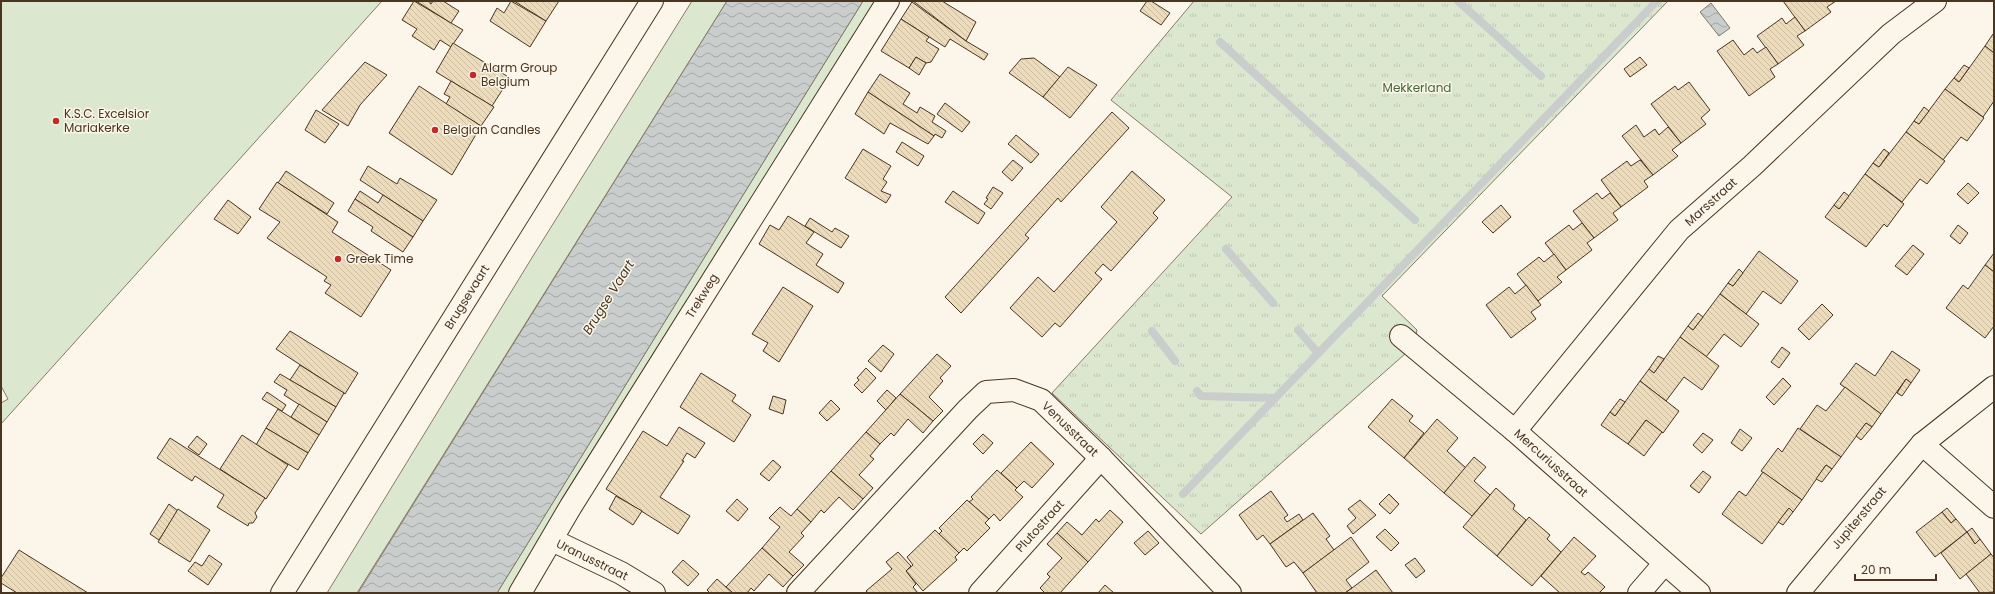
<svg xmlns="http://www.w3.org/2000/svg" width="1995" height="594" font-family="Poppins,sans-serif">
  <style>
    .grass { fill: #dce7d0; stroke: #887966 }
    .park { fill: url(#park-tufts); stroke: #887966 }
    .water { fill: url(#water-waves); stroke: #887966 }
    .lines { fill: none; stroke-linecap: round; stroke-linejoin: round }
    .stream { stroke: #c9cecd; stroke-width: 8 }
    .building { fill: url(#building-back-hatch); stroke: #4a3520 }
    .minor-casing { stroke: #4a3520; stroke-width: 24 }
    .primary-casing { stroke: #4a3520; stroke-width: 24 }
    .minor { stroke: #fbf6e9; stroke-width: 22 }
    .primary { stroke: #fbf6e9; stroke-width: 22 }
    .poi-dot { fill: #c62828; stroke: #fbf6e9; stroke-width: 1.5 }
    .labels { text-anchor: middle; stroke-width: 3; stroke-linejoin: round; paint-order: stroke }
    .poi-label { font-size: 12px; fill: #4a3520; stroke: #fbf6e9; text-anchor: start }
    .park-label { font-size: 12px; fill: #436837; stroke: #fbf6e9 }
    .street-label { font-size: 12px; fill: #4a3520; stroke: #fbf6e9 }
    .water-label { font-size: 13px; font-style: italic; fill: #4a3520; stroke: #fbf6e9 }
  </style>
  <defs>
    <pattern id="park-tufts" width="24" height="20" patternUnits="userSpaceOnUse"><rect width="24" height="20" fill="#dce7d0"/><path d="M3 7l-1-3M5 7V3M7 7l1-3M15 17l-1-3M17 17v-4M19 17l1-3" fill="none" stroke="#bec7b2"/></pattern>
    <pattern id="water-waves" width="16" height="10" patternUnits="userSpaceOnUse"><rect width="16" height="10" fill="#c9cecd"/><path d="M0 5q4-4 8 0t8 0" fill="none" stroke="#a5a8a6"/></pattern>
    <pattern id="building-back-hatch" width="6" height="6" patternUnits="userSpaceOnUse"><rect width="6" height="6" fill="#ecdcbc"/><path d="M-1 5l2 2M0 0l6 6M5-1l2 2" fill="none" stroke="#ccbda1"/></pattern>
  </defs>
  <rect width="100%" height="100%" fill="#fbf6e9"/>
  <g class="grass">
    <polygon points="1,1 382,1 1,424 1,403 8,399 1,386"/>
    <polygon points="692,1 727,1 357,593 327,593 533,256"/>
    <polygon points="863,1 876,1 510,593 497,593"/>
  </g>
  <polygon class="park" points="1194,1 1668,1 1382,296 1417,330 1414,346 1201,534 1052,393 1232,197 1111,100"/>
  <g class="water">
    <polygon points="727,1 863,1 497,593 358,593"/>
    <polygon points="1711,3 1730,28 1719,36 1700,12"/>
  </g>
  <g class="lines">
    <g class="stream">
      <polyline points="1458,1 1541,76"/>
      <polyline points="1220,42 1415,220"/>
      <polyline points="1226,249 1273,303"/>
      <polyline points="1298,330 1318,353"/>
      <polyline points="1152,331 1175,361"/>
      <polyline points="1197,391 1201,396 1275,398"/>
      <polyline points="1183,494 1657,1"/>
    </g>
  </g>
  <g class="building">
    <polygon points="414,1 463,30 451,47 440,40 434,50 412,36 417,29 402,20"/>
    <polygon points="416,1 429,1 431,4 433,1 443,1 459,11 451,23"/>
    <polygon points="511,1 546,21 530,47 490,21 497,8 504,13"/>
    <polygon points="514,1 559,1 546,21"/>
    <polygon points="913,1 942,1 976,22 966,41"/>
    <polygon points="1147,1 1151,1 1170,13 1161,25 1140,11"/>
    <polygon points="1783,1 1836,1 1827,7 1831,12 1805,31"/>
    <polygon points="912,2 966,41 988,54 984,60 950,39 945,47 901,19"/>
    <polygon points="1795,17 1805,31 1797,36 1804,45 1778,64 1757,36 1782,18 1786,24"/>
    <polygon points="901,19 929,37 926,41 939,49 931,62 926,63 916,57 909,68 881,51"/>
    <polygon points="1993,34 1994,35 1994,53 1985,46"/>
    <polygon points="1733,40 1744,55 1753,48 1757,53 1766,47 1778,64 1770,69 1775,77 1749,96 1717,51"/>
    <polygon points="453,43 510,78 492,106 436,72"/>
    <polygon points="1985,46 1994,53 1994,101 1983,117 1945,89 1954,78 1959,82"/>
    <polygon points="916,57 926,63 919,75 909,68"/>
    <polygon points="1640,57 1647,65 1630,77 1624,69"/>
    <polygon points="1034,58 1060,77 1043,97 1009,73 1021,59"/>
    <polygon points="365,62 387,75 360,105 348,126 322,110"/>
    <polygon points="1964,65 1969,68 1959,82 1954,78"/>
    <polygon points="1068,67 1097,85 1070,118 1043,97"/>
    <polygon points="880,74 910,93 903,104 917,113 920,107 935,116 932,122 946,131 942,138 935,134 934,136 868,92"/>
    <polygon points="451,81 494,107 481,126 446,104 450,97 444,94"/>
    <polygon points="1689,82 1710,110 1701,118 1706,124 1681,143 1651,104 1675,86 1678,90"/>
    <polygon points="419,86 481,126 452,175 389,133"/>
    <polygon points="1945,89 1984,118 1967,141 1961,137 1943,160 1906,132 1914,121 1919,124"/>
    <polygon points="868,92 934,136 928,144 890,123 884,134 855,114"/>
    <polygon points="945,103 970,122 962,132 937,114"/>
    <polygon points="1924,107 1929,111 1919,124 1914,121"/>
    <polygon points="316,110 339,124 325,143 305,130"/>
    <polygon points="1112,112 1129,128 1061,202 1058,198 1025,235 1029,238 961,313 945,297"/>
    <polygon points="1636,125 1644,137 1655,129 1659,135 1668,127 1681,143 1672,150 1678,156 1653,175 1622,136"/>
    <polygon points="1906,132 1945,161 1927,184 1920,179 1902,202 1865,174 1873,163 1879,167"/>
    <polygon points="1016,135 1039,154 1031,163 1008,144"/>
    <polygon points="902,142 924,156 918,166 896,152"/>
    <polygon points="863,149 891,166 883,179 887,182 881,191 891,195 886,203 845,178"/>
    <polygon points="1884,149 1889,153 1879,167 1873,163"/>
    <polygon points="1013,160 1023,168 1012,181 1002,172"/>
    <polygon points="1640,160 1653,175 1644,181 1648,187 1621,207 1601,180 1627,161 1631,166"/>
    <polygon points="368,166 397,184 400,178 437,200 423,221 360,180"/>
    <polygon points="286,171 334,203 327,214 278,183"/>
    <polygon points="1132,171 1165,200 1153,213 1158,218 1111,271 1103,264 1095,273 1102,279 1060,327 1055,323 1042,337 1010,308 1038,277 1054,292 1117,222 1101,207"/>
    <polygon points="1865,174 1904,204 1887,227 1884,224 1866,247 1825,217 1834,205 1839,209"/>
    <polygon points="277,182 338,222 332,232 391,270 361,317 325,293 331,285 324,281 327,277 267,238 280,222 259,209"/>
    <polygon points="1968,183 1979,193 1968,204 1957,194"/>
    <polygon points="993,187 1003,193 991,209 984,204 988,199 986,198"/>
    <polygon points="360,191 378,203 383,195 423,221 413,237 355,199"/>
    <polygon points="953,191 985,213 978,224 945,202"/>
    <polygon points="1844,192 1849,196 1839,209 1834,205"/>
    <polygon points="1597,193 1602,199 1610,193 1621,207 1613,213 1618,220 1594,238 1573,211"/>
    <polygon points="355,199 413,237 403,252 371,231 373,227 348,211"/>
    <polygon points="228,200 251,217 238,234 214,219"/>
    <polygon points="1501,205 1511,217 1493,233 1482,222"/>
    <polygon points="788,216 814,232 806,243 823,254 816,265 844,283 838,293 759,244 770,225 779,230"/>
    <polygon points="810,218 832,232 835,228 849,236 841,248 805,226"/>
    <polygon points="1582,223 1594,238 1587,243 1592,250 1566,270 1545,243 1569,225 1573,230"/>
    <polygon points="1958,225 1968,233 1960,244 1950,236"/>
    <polygon points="1913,245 1924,254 1907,275 1895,266"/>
    <polygon points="1759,251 1798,281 1781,304 1763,291 1746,314 1720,294 1728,283 1733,286"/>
    <polygon points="1994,253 1994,272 1985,265"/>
    <polygon points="1554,254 1566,270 1557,277 1562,282 1538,301 1517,274 1539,257 1544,262"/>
    <polygon points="1985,265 1994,272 1994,326 1985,338 1946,308 1963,285 1968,289"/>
    <polygon points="1739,269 1743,273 1733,286 1728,283"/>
    <polygon points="1526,285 1541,305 1531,312 1536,319 1511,338 1486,305 1509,287 1515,294"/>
    <polygon points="783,287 813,306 779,362 763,351 768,343 752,334"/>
    <polygon points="1720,294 1759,324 1741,347 1724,334 1706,357 1680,337 1688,326 1693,330"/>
    <polygon points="1822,304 1833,315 1809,340 1798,329"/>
    <polygon points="1698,313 1703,317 1693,330 1688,326"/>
    <polygon points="290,331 358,373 345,394 276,349"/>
    <polygon points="1680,337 1719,366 1702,390 1684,377 1666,401 1640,381 1649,369 1654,373"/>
    <polygon points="883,345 894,354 881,372 868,361"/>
    <polygon points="1782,347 1790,353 1779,368 1771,362"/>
    <polygon points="1892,351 1920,370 1911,383 1906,379 1881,414 1840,384 1856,363 1875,376"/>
    <polygon points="937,354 951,366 940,378 943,381 929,397 943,411 933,421 900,394"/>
    <polygon points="1658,356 1664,359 1654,373 1649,369"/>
    <polygon points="300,365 344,393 336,407 290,380"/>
    <polygon points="866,368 876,378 862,393 854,385 859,380 857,378"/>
    <polygon points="701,373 736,395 732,401 751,415 734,442 680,407"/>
    <polygon points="280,374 336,407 327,422 284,395 287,390 274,382"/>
    <polygon points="1783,378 1791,386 1774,405 1766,397"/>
    <polygon points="1906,379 1911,383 1902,396 1897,393"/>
    <polygon points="1640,381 1679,411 1663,433 1646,420 1628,444 1601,425 1610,412 1615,416"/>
    <polygon points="1845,387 1881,414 1872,427 1866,423 1841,457 1800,429 1817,405 1826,411"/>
    <polygon points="887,390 896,398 886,410 877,401"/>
    <polygon points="267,392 286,405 282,411 262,399"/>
    <polygon points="900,394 933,421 923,433 908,419 894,436 891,433 880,444 866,432"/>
    <polygon points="773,396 786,400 783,414 769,409"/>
    <polygon points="1392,399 1413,416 1409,421 1424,433 1404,458 1368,427"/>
    <polygon points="1620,399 1625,402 1615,416 1610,412"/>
    <polygon points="831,400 840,409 827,421 819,413"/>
    <polygon points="299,404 327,422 319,435 291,417"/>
    <polygon points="278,409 319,435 308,453 266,428"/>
    <polygon points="1437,419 1458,438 1447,451 1466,468 1444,493 1404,458"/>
    <polygon points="1646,420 1662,432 1644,456 1628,444"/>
    <polygon points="1866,423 1872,427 1861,440 1856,436"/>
    <polygon points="679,427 705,443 695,458 687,453 682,461 684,461 660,497 690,516 678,534 606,489 643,431 667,446"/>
    <polygon points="266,428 308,453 298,470 256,445"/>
    <polygon points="1798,428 1841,457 1832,469 1826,465 1802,500 1761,471 1778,448 1782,452"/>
    <polygon points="1740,429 1752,438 1742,451 1731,443"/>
    <polygon points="866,432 880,444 870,456 874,459 859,475 873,488 863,499 831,471"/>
    <polygon points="1703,433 1713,440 1702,453 1693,445"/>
    <polygon points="983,434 993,443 983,454 973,444"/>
    <polygon points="242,435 288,465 266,499 220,469"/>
    <polygon points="197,436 207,444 199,455 188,447"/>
    <polygon points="170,438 265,498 255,513 257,517 253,523 249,523 248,526 217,507 224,495 195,476 192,481 157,458"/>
    <polygon points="1031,442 1054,464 1032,488 1024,481 1017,488 1001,473"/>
    <polygon points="1474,457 1486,467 1474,481 1490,495 1472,516 1444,493"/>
    <polygon points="773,460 781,467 769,481 760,474"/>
    <polygon points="1826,465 1832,469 1822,482 1816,479"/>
    <polygon points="997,470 1017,488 1015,490 1023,497 1000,521 994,514 989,519 969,502 973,499 971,497"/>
    <polygon points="831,471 863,499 853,510 839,497 824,513 821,510 811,522 797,509"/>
    <polygon points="1703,471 1711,477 1699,493 1690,486"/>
    <polygon points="1763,472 1802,500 1793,512 1789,508 1762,544 1722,514 1739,491 1746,496"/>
    <polygon points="1496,488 1515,505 1513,509 1526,520 1497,556 1463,527"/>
    <polygon points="1271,491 1288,515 1284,518 1287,522 1299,514 1303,520 1270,544 1263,535 1257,540 1239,515"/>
    <polygon points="1389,494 1399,504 1390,514 1379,504"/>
    <polygon points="616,496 642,511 633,525 609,509"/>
    <polygon points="737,499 748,509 738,521 726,511"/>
    <polygon points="967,500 989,519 985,523 990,528 967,551 964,548 959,553 939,534 942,531 939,528"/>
    <polygon points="1360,500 1376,515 1353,534 1347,526 1356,518 1348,509"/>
    <polygon points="169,504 178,511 159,540 150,534"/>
    <polygon points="780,507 791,516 797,509 811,522 801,533 804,536 789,552 804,565 793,576 762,548 780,527 769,518"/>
    <polygon points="1789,508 1793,512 1783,525 1778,522"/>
    <polygon points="1947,508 1956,519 1951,523 1942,512"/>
    <polygon points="178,509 210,530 190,562 158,542"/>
    <polygon points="1110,510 1123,522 1088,562 1057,533 1067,522 1082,535 1096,519 1099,522"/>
    <polygon points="1942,512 1951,523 1956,519 1967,532 1935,557 1916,532"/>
    <polygon points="1313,513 1330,536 1326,539 1334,550 1303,573 1294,562 1286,567 1270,544"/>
    <polygon points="1529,517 1550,535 1547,539 1561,552 1532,586 1497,556"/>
    <polygon points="1972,528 1980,539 1975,544 1967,532"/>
    <polygon points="1385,529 1399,543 1391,551 1376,537"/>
    <polygon points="935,530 959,553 955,557 957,560 923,591 906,571 913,565 907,557"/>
    <polygon points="1148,531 1159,543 1145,555 1134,543"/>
    <polygon points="1967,532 1975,544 1980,539 1991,554 1960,579 1941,553"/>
    <polygon points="1057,533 1088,562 1060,593 1045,593 1040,588 1050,577 1047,574 1062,558 1047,544"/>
    <polygon points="1351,537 1369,562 1346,580 1352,588 1345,593 1317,593 1303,573"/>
    <polygon points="1574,537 1596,556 1581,572 1585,575 1588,572 1605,587 1599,593 1560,593 1541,576"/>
    <polygon points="762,548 793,576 783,587 769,574 754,591 751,588 747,593 733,593 726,587"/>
    <polygon points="19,550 88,593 17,593 1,583 1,578"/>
    <polygon points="898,552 911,566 906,571 916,584 913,587 918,593 868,593 866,591 892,569 886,562"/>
    <polygon points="1991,554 1994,558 1994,592 1980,593 1966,574"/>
    <polygon points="209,555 222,564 208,585 188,571 195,562 202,566"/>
    <polygon points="1415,558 1425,571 1416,578 1405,565"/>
    <polygon points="683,560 699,574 688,586 672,572"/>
    <polygon points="1376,570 1393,593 1345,593 1352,588"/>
    <polygon points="717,579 726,587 733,593 710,593 707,590"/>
    <polygon points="1105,585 1114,593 1098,593"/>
  </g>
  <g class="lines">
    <defs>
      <g id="minor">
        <polyline points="1401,336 1515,431 1699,593"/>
        <polyline points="1515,431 1679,230 1752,166 1891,34 1935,1"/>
        <polyline points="1922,444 1994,507"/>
        <polyline points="552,540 621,573 654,593"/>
        <polyline points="520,593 571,506 888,1"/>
        <polyline points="798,593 968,409 986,392 1014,390 1041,400 1101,458 1230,593"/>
        <polyline points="980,593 1101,458"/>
        <polyline points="1639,593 1664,564"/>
        <polyline points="1798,593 1922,444 1994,387"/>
      </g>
      <polyline id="primary" points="282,593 652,1"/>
    </defs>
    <use href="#minor" class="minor-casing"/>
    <use href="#primary" class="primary-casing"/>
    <use href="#minor" class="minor"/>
    <use href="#primary" class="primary"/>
  </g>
  <g class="poi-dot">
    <circle cx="473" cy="75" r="4"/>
    <circle cx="56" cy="121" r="4"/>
    <circle cx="435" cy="130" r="4"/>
    <circle cx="338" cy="259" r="4"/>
  </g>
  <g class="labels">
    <g class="poi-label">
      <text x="481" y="72">Alarm Group<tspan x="481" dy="14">Belgium</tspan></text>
      <text x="64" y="118">K.S.C. Excelsior<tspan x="64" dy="14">Mariakerke</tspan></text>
      <text x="443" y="134">Belgian Candles</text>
      <text x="346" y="263">Greek Time</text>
    </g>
    <g class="park-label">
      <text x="1417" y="92">Mekkerland</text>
    </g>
    <g class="street-label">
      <text transform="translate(1711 202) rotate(-42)" y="4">Marsstraat</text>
      <text transform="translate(702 296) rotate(-58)" y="4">Trekweg</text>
      <text transform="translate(467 297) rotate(-58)" y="4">Brugsevaart</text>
      <text transform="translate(1070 429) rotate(44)" y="4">Venusstraat</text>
      <text transform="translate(1551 463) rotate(42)" y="4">Mercuriusstraat</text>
      <text transform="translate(1859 518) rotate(-50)" y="4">Jupiterstraat</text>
      <text transform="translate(1040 526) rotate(-48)" y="4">Plutostraat</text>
      <text transform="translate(592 560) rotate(26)" y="4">Uranusstraat</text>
    </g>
    <g class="water-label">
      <text transform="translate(608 297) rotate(-58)" y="5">Brugse Vaart</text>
    </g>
  </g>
  <rect width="1995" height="594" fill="none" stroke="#4a3520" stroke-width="4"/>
  <path d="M1855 574v6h81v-6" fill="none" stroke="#4a3520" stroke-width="2"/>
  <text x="1861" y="574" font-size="12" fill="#4a3520" stroke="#fbf6e9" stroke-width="3" paint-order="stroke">20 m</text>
</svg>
